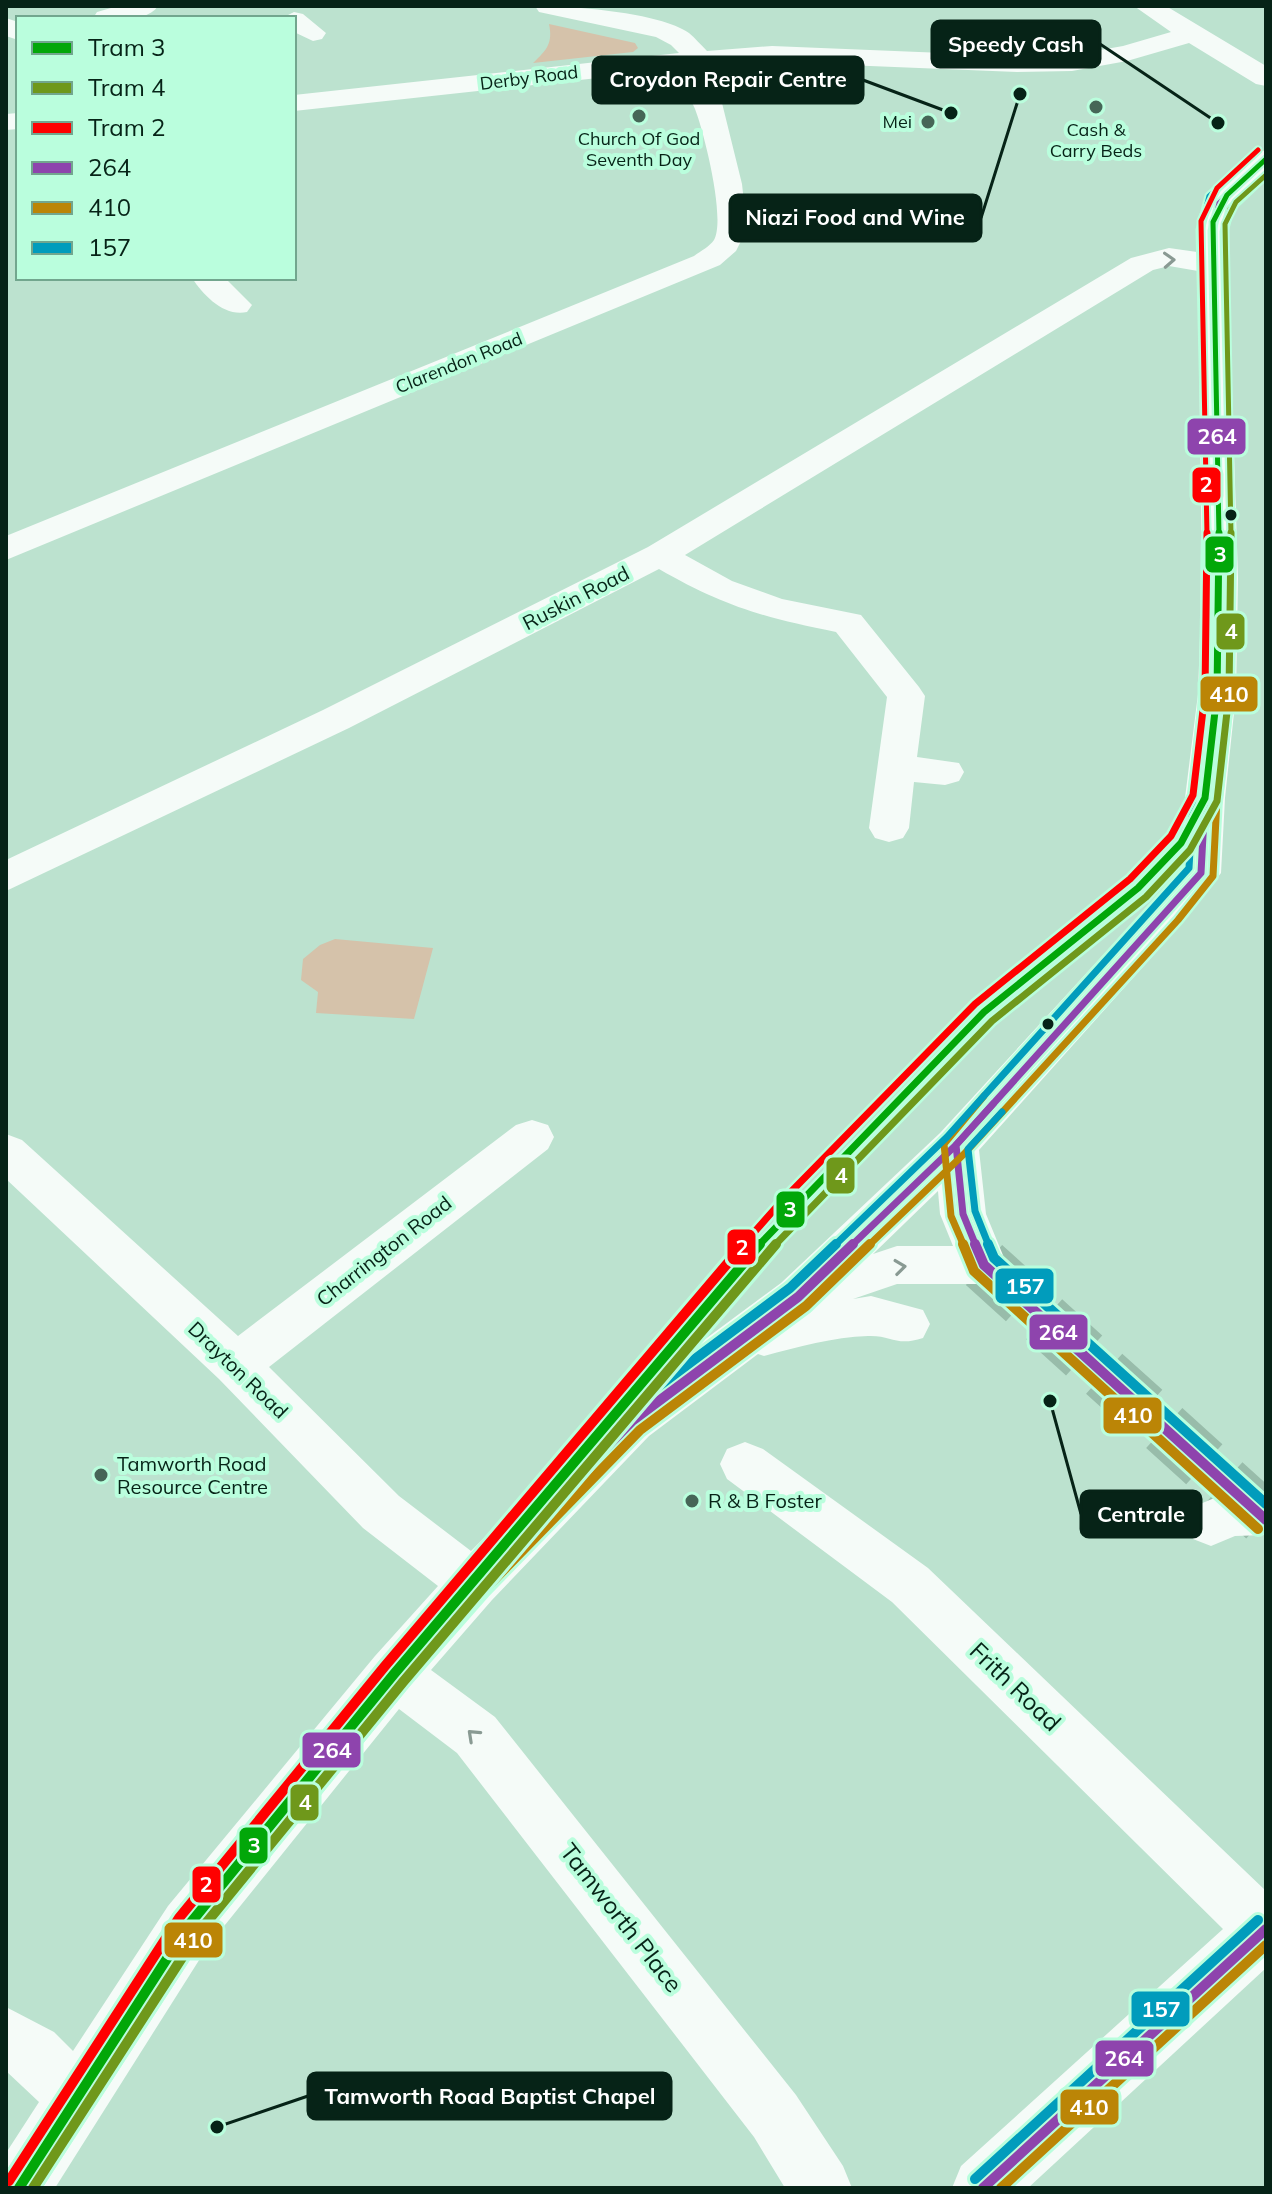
<svg xmlns="http://www.w3.org/2000/svg" width="1272" height="2194" font-family="Mulish,sans-serif">
  <style>
    .green { fill: #d5c2aa }
    .lines { fill: none; stroke-linecap: round; stroke-linejoin: round }
    .minor-tunnel { stroke: #98bcaa; stroke-width: 54; stroke-dasharray: 54 27; stroke-linecap: butt }
    .minor { fill: #f5fbf8; fill-rule: evenodd }
    .bus-1-far2-casing { stroke: #bafedd; stroke-width: 9 }
    .bus-1-far1-casing { stroke: #bafedd; stroke-width: 12 }
    .bus-1-casing { stroke: #bafedd; stroke-width: 16 }
    .bus-2-far2-casing { stroke: #bafedd; stroke-width: 9 }
    .bus-2-far1-casing { stroke: #bafedd; stroke-width: 12 }
    .bus-2-casing { stroke: #bafedd; stroke-width: 16 }
    .bus-3-far2-casing { stroke: #bafedd; stroke-width: 9 }
    .bus-3-far1-casing { stroke: #bafedd; stroke-width: 12 }
    .bus-3-casing { stroke: #bafedd; stroke-width: 16 }
    .bus-1-far2 { stroke: #8e44ad; stroke-width: 5 }
    .bus-1-far1 { stroke: #8e44ad; stroke-width: 7 }
    .bus-1 { stroke: #8e44ad; stroke-width: 10 }
    .bus-2-far2 { stroke: #bb8506; stroke-width: 5 }
    .bus-2-far1 { stroke: #bb8506; stroke-width: 7 }
    .bus-2 { stroke: #bb8506; stroke-width: 10 }
    .bus-3-far2 { stroke: #019cbc; stroke-width: 5 }
    .bus-3-far1 { stroke: #019cbc; stroke-width: 7 }
    .bus-3 { stroke: #019cbc; stroke-width: 10 }
    .tram-1-far2-casing { stroke: #bafedd; stroke-width: 9 }
    .tram-1-far1-casing { stroke: #bafedd; stroke-width: 12 }
    .tram-1-casing { stroke: #bafedd; stroke-width: 16 }
    .tram-2-far2-casing { stroke: #bafedd; stroke-width: 9 }
    .tram-2-far1-casing { stroke: #bafedd; stroke-width: 12 }
    .tram-2-casing { stroke: #bafedd; stroke-width: 16 }
    .tram-3-far2-casing { stroke: #bafedd; stroke-width: 9 }
    .tram-3-far1-casing { stroke: #bafedd; stroke-width: 12 }
    .tram-3-casing { stroke: #bafedd; stroke-width: 16 }
    .tram-1-far2 { stroke: #02a709; stroke-width: 5 }
    .tram-1-far1 { stroke: #02a709; stroke-width: 7 }
    .tram-1 { stroke: #02a709; stroke-width: 10 }
    .tram-2-far2 { stroke: #6f981b; stroke-width: 5 }
    .tram-2-far1 { stroke: #6f981b; stroke-width: 7 }
    .tram-2 { stroke: #6f981b; stroke-width: 10 }
    .tram-3-far2 { stroke: #f00; stroke-width: 5 }
    .tram-3-far1 { stroke: #f00; stroke-width: 7 }
    .tram-3 { stroke: #f00; stroke-width: 10 }
    .oneway { stroke: #899a93 }
    .poi-dot { fill: #466657; stroke: #bafedd; stroke-width: 3 }
    .bus-dot { fill: #062317; stroke: #bafedd; stroke-width: 3 }
    .labels { text-anchor: middle; stroke-width: 8; stroke-linejoin: round; paint-order: stroke }
    .far-street-label { font-size: 18px; fill: #062317; stroke: #bafedd }
    .far-poi-label { font-size: 18px; fill: #062317; stroke: #bafedd }
    .street-label { font-size: 20px; fill: #062317; stroke: #bafedd }
    .poi-label { font-size: 20px; fill: #062317; stroke: #bafedd; text-anchor: start }
    .near-street-label { font-size: 24px; fill: #062317; stroke: #bafedd }
    .leader { fill: none; stroke: #062317; stroke-width: 3 }
    .callout-dot { fill: #062317; stroke: #bafedd; stroke-width: 3 }
    .callout { fill: #062317; stroke: #062317; stroke-width: 3 }
    .callout-label { font-size: 22px; text-anchor: middle; font-weight: bold; fill: #fff }
    .line-badge { stroke: #bafedd; stroke-width: 3 }
    .badge-label { font-size: 22px; text-anchor: middle; font-weight: bold; fill: #fff }
  </style>
  <rect width="100%" height="100%" fill="#bce2cf"/>
  <g class="green">
    <path d="M549 24 635 43 638 48 633 52 533 63C547 50 553 43 549 24Z"/>
    <polygon points="335,939 433,948 414,1019 316,1013 318,992 301,980 303,959 320,945"/>
  </g>
  <g class="lines">
    <polyline class="minor-tunnel" points="984,1265 1266,1520"/>
    <g class="minor">
      <path d="M118 6H158C146 24 112 18 93 18L97 12Z"/>
      <path d="M535 6C572 6 659 12 689 33 695 38 701 45 707 51L772 46 1017 56 1072 55 1123 46 1171 32 1134 6H1166L1266 66V86L1256 84 1189 43 1127 61 1072 71 1017 72 772 62 710 67C704 83 714 91 722 103L742 184 747 229 736 251 720 265 6 560V536L694 256C701 251 710 246 714 240 726 219 704 132 695 109 690 96 676 86 681 69L294 111V95L679 53 671 45 656 37 539 12Z"/>
      <polygon points="294,12 303,14 326,33 322,39 313,41 294,32 294,18 282,18"/>
      <polygon points="6,18 18,22 18,40 6,36"/>
      <polygon points="18,113 18,129 6,130 6,114"/>
      <path d="M1266 150V175L1233 206 1227 231 1238 578 1236 694 1225 798 1221 873 1183 922 979 1150 986 1214 1007 1265 1001 1278 984 1284H897L853 1299 871 1296 923 1310 930 1324 923 1338C896 1347 892 1335 868 1336 833 1337 798 1347 764 1356L758 1354 649 1436 492 1600 431 1670 495 1717 796 2095 843 2166 852 2188H785L754 2137 457 1753 399 1709 208 1946 55 2188H6V2153L39 2102 6 2071V2007L54 2032 73 2051 168 1906 375 1656 438 1586 363 1528 219 1379 6 1179V1134L22 1140 238 1336 516 1125 532 1120 548 1125 554 1137 548 1149 269 1367 399 1496 471 1551 615 1406 781 1283 940 1133 1181 870 1185 798 1198 694 1202 578 1198 271 1169 266 1153 270 685 555 732 581 782 599 861 615 919 687 925 696 917 757 959 763 964 772 959 781 945 785 914 782 909 828 903 838 889 842 875 838 869 828 887 697 836 632C765 618 723 606 659 569L349 728 6 891V860L323 710 648 547 1131 258 1169 248 1197 252C1197 197 1218 188 1256 153ZM938 1191 940 1214 953 1246H897L873 1254Z"/>
      <path d="M192 278H225L252 305 247 312C224 317 204 296 192 278Z"/>
      <polygon points="745,1442 763,1449 928,1568 1266,1891 1266,1968 1028,2188 952,2188 961,2166 1223,1929 892,1602 727,1479 720,1464 727,1449"/>
      <polygon points="1231,1491 1266,1495 1266,1535 1235,1536 1211,1546 1193,1539 1186,1523 1193,1507"/>
    </g>
    <defs>
      <polyline id="bus-1-far2" points="1219,535 1212,231 1219,203 1266,159"/>
      <g id="bus-1-far1">
        <polyline points="851,1246 956,1145 1201,873 1205,798 1217,694 1219,533"/>
        <polyline points="976,1246 963,1214 956,1145 993,1104"/>
      </g>
      <g id="bus-1">
        <polyline points="975,1244 984,1265 1266,1520"/>
        <polyline points="19,2188 188,1926 394,1674 474,1583 632,1421 798,1297 853,1244"/>
        <polyline points="983,2188 1266,1929"/>
      </g>
      <polyline id="bus-2-far2" points="1231,535 1224,232 1230,209 1266,175"/>
      <g id="bus-2-far1">
        <polyline points="868,1246 964,1154 1178,920 1213,876 1217,799 1229,694 1231,533"/>
        <polyline points="964,1246 951,1216 944,1144 984,1096"/>
      </g>
      <g id="bus-2">
        <polyline points="963,1244 974,1271 1258,1529"/>
        <polyline points="33,2188 198,1933 403,1682 483,1591 640,1430 806,1306 870,1244"/>
        <polyline points="1001,2188 1266,1945"/>
      </g>
      <polyline id="bus-3-far2" points="1207,535 1200,230 1209,196 1258,150"/>
      <g id="bus-3-far1">
        <polyline points="834,1246 947,1137 1189,868 1193,797 1205,693 1207,533"/>
        <polyline points="989,1246 975,1211 968,1149 1002,1112"/>
      </g>
      <g id="bus-3">
        <polyline points="988,1244 994,1258 1266,1504"/>
        <polyline points="975,2179 1258,1920"/>
        <polyline points="9,2181 179,1918 385,1666 465,1575 624,1412 790,1288 836,1244"/>
      </g>
    </defs>
    <use href="#bus-1-far2" class="bus-1-far2-casing"/>
    <use href="#bus-1-far1" class="bus-1-far1-casing"/>
    <use href="#bus-1" class="bus-1-casing"/>
    <use href="#bus-2-far2" class="bus-2-far2-casing"/>
    <use href="#bus-2-far1" class="bus-2-far1-casing"/>
    <use href="#bus-2" class="bus-2-casing"/>
    <use href="#bus-3-far2" class="bus-3-far2-casing"/>
    <use href="#bus-3-far1" class="bus-3-far1-casing"/>
    <use href="#bus-3" class="bus-3-casing"/>
    <use href="#bus-1-far2" class="bus-1-far2"/>
    <use href="#bus-1-far1" class="bus-1-far1"/>
    <use href="#bus-1" class="bus-1"/>
    <use href="#bus-2-far2" class="bus-2-far2"/>
    <use href="#bus-2-far1" class="bus-2-far1"/>
    <use href="#bus-2" class="bus-2"/>
    <use href="#bus-3-far2" class="bus-3-far2"/>
    <use href="#bus-3-far1" class="bus-3-far1"/>
    <use href="#bus-3" class="bus-3"/>
    <defs>
      <polyline id="tram-1-far2" points="1219,535 1213,222 1227,195 1266,159"/>
      <polyline id="tram-1-far1" points="758,1246 984,1012 1138,888 1181,843 1205,798 1217,694 1219,533"/>
      <polyline id="tram-1" points="19,2188 188,1926 394,1674 760,1244"/>
      <polyline id="tram-2-far2" points="1231,535 1225,224 1236,202 1266,175"/>
      <polyline id="tram-2-far1" points="774,1246 992,1021 1146,897 1190,850 1217,801 1229,694 1231,533"/>
      <polyline id="tram-2" points="33,2188 198,1933 403,1682 776,1244"/>
      <polyline id="tram-3-far2" points="1207,535 1201,221 1217,188 1258,150"/>
      <polyline id="tram-3-far1" points="742,1246 780,1203 975,1004 1130,879 1171,836 1193,795 1205,693 1207,533"/>
      <polyline id="tram-3" points="9,2181 179,1918 385,1666 744,1244"/>
    </defs>
    <use href="#tram-1-far2" class="tram-1-far2-casing"/>
    <use href="#tram-1-far1" class="tram-1-far1-casing"/>
    <use href="#tram-1" class="tram-1-casing"/>
    <use href="#tram-2-far2" class="tram-2-far2-casing"/>
    <use href="#tram-2-far1" class="tram-2-far1-casing"/>
    <use href="#tram-2" class="tram-2-casing"/>
    <use href="#tram-3-far2" class="tram-3-far2-casing"/>
    <use href="#tram-3-far1" class="tram-3-far1-casing"/>
    <use href="#tram-3" class="tram-3-casing"/>
    <use href="#tram-1-far2" class="tram-1-far2"/>
    <use href="#tram-1-far1" class="tram-1-far1"/>
    <use href="#tram-1" class="tram-1"/>
    <use href="#tram-2-far2" class="tram-2-far2"/>
    <use href="#tram-2-far1" class="tram-2-far1"/>
    <use href="#tram-2" class="tram-2"/>
    <use href="#tram-3-far2" class="tram-3-far2"/>
    <use href="#tram-3-far1" class="tram-3-far1"/>
    <use href="#tram-3" class="tram-3"/>
  </g>
  <defs><path id="oneway-chevron" d="M-2-3.5L2.5 0L-2 3.5" fill="none" stroke-width="1.6" stroke-linecap="round" stroke-linejoin="round" transform="scale(2)"/></defs>
  <g class="oneway">
    <use href="#oneway-chevron" transform="translate(1169 260) rotate(-3)"/>
    <use href="#oneway-chevron" transform="translate(900 1267) rotate(-7)"/>
    <use href="#oneway-chevron" transform="translate(473 1735) rotate(-137)"/>
  </g>
  <g class="poi-dot">
    <circle cx="1096" cy="107" r="8"/>
    <circle cx="639" cy="116" r="8"/>
    <circle cx="928" cy="122" r="8"/>
    <circle cx="101" cy="1475" r="8"/>
    <circle cx="692" cy="1501" r="8"/>
  </g>
  <g class="bus-dot">
    <circle cx="1231" cy="515" r="7"/>
    <circle cx="1048" cy="1024" r="7"/>
  </g>
  <g class="labels">
    <g class="far-street-label">
      <text transform="translate(529 78) rotate(-7)" y="6">Derby Road</text>
      <text transform="translate(459 363) rotate(-22)" y="6">Clarendon Road</text>
    </g>
    <g class="far-poi-label">
      <text x="912" y="128" text-anchor="end">Mei</text>
      <text x="1096" y="136">Cash &amp;<tspan x="1096" dy="21">Carry Beds</tspan></text>
      <text x="639" y="145">Church Of God<tspan x="639" dy="21">Seventh Day</tspan></text>
    </g>
    <g class="street-label">
      <text transform="translate(576 598) rotate(-27)" y="7">Ruskin Road</text>
      <text transform="translate(384 1251) rotate(-38)" y="7">Charrington Road</text>
      <text transform="translate(238 1370) rotate(44)" y="7">Drayton Road</text>
    </g>
    <g class="poi-label">
      <text x="117" y="1471">Tamworth Road<tspan x="117" dy="23">Resource Centre</tspan></text>
      <text x="708" y="1508">R &amp; B Foster</text>
    </g>
    <g class="near-street-label">
      <text transform="translate(1015 1687) rotate(44)" y="8">Frith Road</text>
      <text transform="translate(621 1918) rotate(52)" y="8">Tamworth Place</text>
    </g>
  </g>
  <path class="leader" d="M1218 123L1100 44M951 113L863 80M1020 94L981 218M1050 1401L1081 1514M217 2127L308 2096"/>
  <g class="callout-dot">
    <circle cx="1218" cy="123" r="8"/>
    <circle cx="951" cy="113" r="8"/>
    <circle cx="1020" cy="94" r="8"/>
    <circle cx="1050" cy="1401" r="8"/>
    <circle cx="217" cy="2127" r="8"/>
  </g>
  <g class="callout">
    <rect x="932" y="21" width="168" height="46" rx="8"/>
    <rect x="593" y="57" width="270" height="46" rx="8"/>
    <rect x="730" y="195" width="251" height="46" rx="8"/>
    <rect x="1081" y="1491" width="120" height="46" rx="8"/>
    <rect x="308" y="2073" width="363" height="46" rx="8"/>
  </g>
  <g class="callout-label">
    <text x="1016" y="52">Speedy Cash</text>
    <text x="728" y="87">Croydon Repair Centre</text>
    <text x="855" y="225">Niazi Food and Wine</text>
    <text x="1141" y="1522">Centrale</text>
    <text x="490" y="2104">Tamworth Road Baptist Chapel</text>
  </g>
  <g class="line-badge">
    <rect x="1186" y="417" width="61" height="39" rx="8" fill="#8e44ad"/>
    <rect x="1191" y="466" width="31" height="38" rx="8" fill="#f00"/>
    <rect x="1204" y="535" width="31" height="39" rx="8" fill="#02a709"/>
    <rect x="1215" y="612" width="31" height="39" rx="8" fill="#6f981b"/>
    <rect x="1199" y="675" width="60" height="38" rx="8" fill="#bb8506"/>
    <rect x="825" y="1156" width="31" height="39" rx="8" fill="#6f981b"/>
    <rect x="775" y="1190" width="31" height="39" rx="8" fill="#02a709"/>
    <rect x="726" y="1228" width="31" height="38" rx="8" fill="#f00"/>
    <rect x="994" y="1267" width="61" height="38" rx="8" fill="#019cbc"/>
    <rect x="1028" y="1313" width="61" height="38" rx="8" fill="#8e44ad"/>
    <rect x="1102" y="1396" width="61" height="39" rx="8" fill="#bb8506"/>
    <rect x="301" y="1731" width="61" height="38" rx="8" fill="#8e44ad"/>
    <rect x="289" y="1783" width="31" height="39" rx="8" fill="#6f981b"/>
    <rect x="238" y="1826" width="31" height="39" rx="8" fill="#02a709"/>
    <rect x="191" y="1865" width="31" height="39" rx="8" fill="#f00"/>
    <rect x="163" y="1921" width="61" height="38" rx="8" fill="#bb8506"/>
    <rect x="1130" y="1990" width="61" height="38" rx="8" fill="#019cbc"/>
    <rect x="1094" y="2039" width="61" height="39" rx="8" fill="#8e44ad"/>
    <rect x="1059" y="2088" width="61" height="38" rx="8" fill="#bb8506"/>
  </g>
  <g class="badge-label">
    <text x="1217" y="444">264</text>
    <text x="1206" y="492">2</text>
    <text x="1220" y="562">3</text>
    <text x="1231" y="639">4</text>
    <text x="1229" y="702">410</text>
    <text x="841" y="1183">4</text>
    <text x="790" y="1217">3</text>
    <text x="742" y="1255">2</text>
    <text x="1025" y="1294">157</text>
    <text x="1058" y="1340">264</text>
    <text x="1133" y="1423">410</text>
    <text x="332" y="1758">264</text>
    <text x="305" y="1810">4</text>
    <text x="254" y="1853">3</text>
    <text x="206" y="1892">2</text>
    <text x="193" y="1948">410</text>
    <text x="1161" y="2017">157</text>
    <text x="1124" y="2066">264</text>
    <text x="1089" y="2115">410</text>
  </g>
  <rect width="1272" height="2194" fill="none" stroke="#062317" stroke-width="16"/>
  <rect x="16" y="16" width="280" height="264" fill="#bafedd" stroke="#72a68e" stroke-width="2"/>
  <rect x="32" y="42" width="40" height="12" fill="#02a709" stroke="#72a68e" stroke-width="2"/>
  <text x="88" y="56" font-size="24" fill="#062317">Tram 3</text>
  <rect x="32" y="82" width="40" height="12" fill="#6f981b" stroke="#72a68e" stroke-width="2"/>
  <text x="88" y="96" font-size="24" fill="#062317">Tram 4</text>
  <rect x="32" y="122" width="40" height="12" fill="#ff0000" stroke="#72a68e" stroke-width="2"/>
  <text x="88" y="136" font-size="24" fill="#062317">Tram 2</text>
  <rect x="32" y="162" width="40" height="12" fill="#8e44ad" stroke="#72a68e" stroke-width="2"/>
  <text x="88" y="176" font-size="24" fill="#062317">264</text>
  <rect x="32" y="202" width="40" height="12" fill="#bb8506" stroke="#72a68e" stroke-width="2"/>
  <text x="88" y="216" font-size="24" fill="#062317">410</text>
  <rect x="32" y="242" width="40" height="12" fill="#019cbc" stroke="#72a68e" stroke-width="2"/>
  <text x="88" y="256" font-size="24" fill="#062317">157</text>
</svg>
